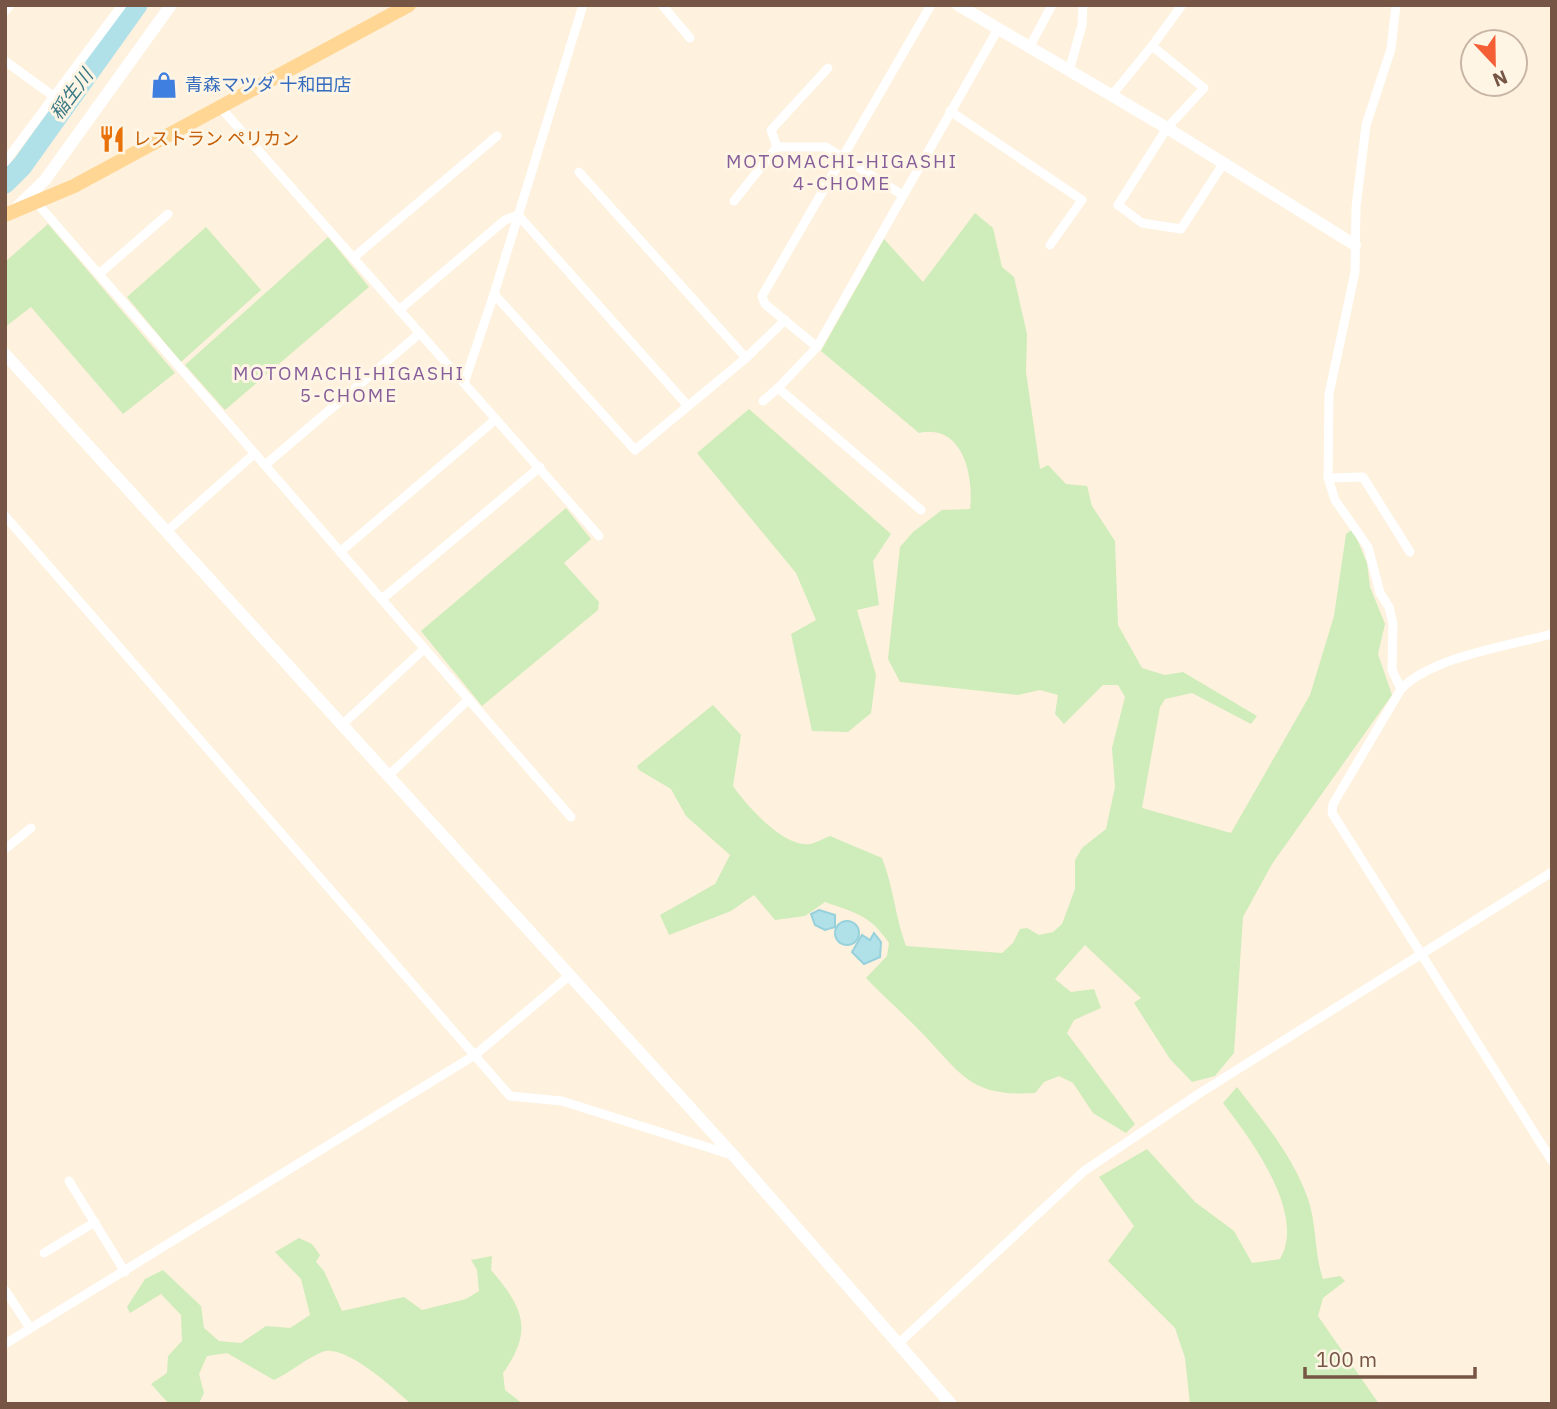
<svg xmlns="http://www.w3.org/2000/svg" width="1557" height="1409" font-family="'IBM Plex Sans','Noto Sans JP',sans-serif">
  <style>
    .green { fill: #cfecbb }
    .water { fill: #b0e1e9; stroke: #96d1dc; stroke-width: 2 }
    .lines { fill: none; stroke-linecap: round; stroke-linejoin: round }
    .river { stroke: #b0e1e9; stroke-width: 21 }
    .street { stroke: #fff; stroke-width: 9 }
    .secondary { stroke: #fff; stroke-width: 12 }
    .primary { stroke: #ffd693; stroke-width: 14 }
    .labels { text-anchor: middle; stroke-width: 6; stroke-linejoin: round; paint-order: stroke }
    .shop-label { font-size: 18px; fill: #366cbe; stroke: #fff5e5; text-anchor: start }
    .food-label { font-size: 18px; fill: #c56008; stroke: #fff5e5; text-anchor: start }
    .water-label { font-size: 19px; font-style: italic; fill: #397884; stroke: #fff5e5 }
    .neighbourhood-label { font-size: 19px; letter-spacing: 2px; fill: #865e9a; stroke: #fff5e5 }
  </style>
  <rect width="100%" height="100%" fill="#fef1dd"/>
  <g class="green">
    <path d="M975 213 993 228 1002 267 1014 277 1027 334 1026 372 1040 469 1048 465 1066 484 1087 486 1092 506 1115 541 1118 625 1142 668 1165 675 1183 672 1257 716 1251 724 1192 693 1165 699 1160 707 1142 808 1231 833 1310 695 1334 616 1346 534 1353 529 1367 563 1370 587 1385 624 1378 654 1392 695 1272 864 1243 917 1234 1053 1215 1076 1192 1082 1170 1059 1134 1003 1141 998 1085 945 1055 979 1071 992 1094 989 1101 1008 1074 1020 1067 1033 1135 1124 1126 1133 1093 1113 1073 1083 1059 1076 1044 1082 1035 1093C973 1097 963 1077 925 1036 906 1016 885 998 866 978L887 956 889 943C870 915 856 913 825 902L805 916 775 920 754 895 731 911 669 935 660 915 715 884 730 855 686 816 671 789 639 770 637 766 713 705 741 735 733 786C747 806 784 848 810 844 816 843 824 838 830 836L882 858C894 888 895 917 906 946L1002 953 1013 943 1020 929 1027 928 1039 935 1053 932 1062 924 1075 889V860L1082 848 1106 829 1115 787 1112 748 1125 697 1118 685H1103L1064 724 1055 714 1058 695 1040 690 1018 695 900 682 888 659 900 547 913 532 942 510 970 509C974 476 963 423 919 433L821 351 884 239 923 282Z"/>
    <polygon points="48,224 175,373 123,414 31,307 5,327 5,262"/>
    <polygon points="206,227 261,290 181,362 127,297"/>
    <polygon points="328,237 369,287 225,410 185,365"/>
    <polygon points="749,409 891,534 873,561 879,605 857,610 876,675 871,713 848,732 812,731 791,634 816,620 796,573 697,453"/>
    <polygon points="566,508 591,539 564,563 599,602 598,610 482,706 421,631"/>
    <path d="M1237 1087C1264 1122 1293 1156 1308 1199 1317 1225 1314 1253 1323 1279L1340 1276 1345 1281 1323 1298 1318 1316 1379 1404H1190L1185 1358 1175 1328 1108 1261 1134 1226 1099 1177 1147 1149 1195 1202 1234 1231 1252 1263 1280 1259C1307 1214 1250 1138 1223 1103Z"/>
    <path d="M299 1238 312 1244 320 1255 316 1262 324 1271 342 1311 404 1297 422 1310 466 1299 479 1291 477 1270 471 1260 492 1256 491 1270C523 1307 534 1330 503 1373L505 1390 523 1404H411C394 1389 345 1343 322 1352 305 1359 291 1372 274 1380L227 1353 207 1356 199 1374 204 1393 199 1403 169 1404 151 1384 167 1373 168 1356 182 1341 181 1315 161 1294 130 1313 127 1307 145 1279 163 1270 201 1306 204 1328 219 1341 241 1343 266 1326 290 1328 310 1315 301 1279 275 1252Z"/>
  </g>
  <g class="water">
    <polygon points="819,910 835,915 835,927 825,930 815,925 811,914"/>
    <circle cx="847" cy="933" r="12"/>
    <polygon points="874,933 881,942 880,957 864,964 852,952 862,935 870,940"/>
  </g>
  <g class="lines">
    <polyline class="river" points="5,183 22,166 137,5"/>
    <g class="street">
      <polyline points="662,5 690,38"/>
      <polyline points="931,5 762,296 765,304 817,347 998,29"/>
      <polyline points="1396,5 1391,49 1366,125 1356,207 1355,272 1329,394 1328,478 1335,500 1368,547 1380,593 1389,607 1393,624 1392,670 1401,689"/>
      <polyline points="5,11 10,5"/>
      <polyline points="1152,46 1182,5"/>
      <polyline points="1029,48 1052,5"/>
      <polyline points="5,61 56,98"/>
      <polyline points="828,68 771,130 777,147 826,147 901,194"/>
      <polyline points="1069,71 1082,25 1083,5"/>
      <polyline points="1112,95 1152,46 1204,88 1167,128 1118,205 1142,223 1181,229 1223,164"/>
      <polyline points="221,108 599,536"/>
      <polyline points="950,111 1082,200 1050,245"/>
      <polyline points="5,162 122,5"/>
      <polyline points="579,172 746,358"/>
      <polyline points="734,201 777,147"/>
      <polyline points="36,202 571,817"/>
      <polyline points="353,258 497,136"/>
      <polyline points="99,274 168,214"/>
      <polyline points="494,294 583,5"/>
      <polyline points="399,310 505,220 518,215 688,406"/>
      <polyline points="817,347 778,388 921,510"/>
      <polyline points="464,383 494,294 635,450 746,358 785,320"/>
      <polyline points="763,401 778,388"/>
      <polyline points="265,465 420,333"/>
      <polyline points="1328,478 1363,477 1410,552"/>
      <polyline points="5,516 510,1096 562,1101 732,1155"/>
      <polyline points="166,532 254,454"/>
      <polyline points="340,552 496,419"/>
      <polyline points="382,599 540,467"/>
      <path d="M1552 634C1508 646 1432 657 1401 689L1333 804 1332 813 1552 1161"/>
      <polyline points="343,724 424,649"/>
      <polyline points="388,776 469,699"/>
      <polyline points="5,849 31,828"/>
      <polyline points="69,1181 125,1272"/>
      <polyline points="44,1253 95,1222"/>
      <polyline points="5,1290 30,1328"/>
      <polyline points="5,1344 475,1055 570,975"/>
      <polyline points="898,1344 1084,1171 1200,1093 1552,872"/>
    </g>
    <g class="secondary">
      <polyline points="958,5 1167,128 1355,245"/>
      <polyline points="15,209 45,180 171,5"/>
      <polyline points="5,354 734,1156 951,1404"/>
    </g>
    <polyline class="primary" points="5,215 74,186 409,5"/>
  </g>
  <defs>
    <symbol id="shop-bare" viewBox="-9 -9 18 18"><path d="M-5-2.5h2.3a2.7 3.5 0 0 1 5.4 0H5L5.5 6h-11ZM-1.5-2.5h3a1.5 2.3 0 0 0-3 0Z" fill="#3f7fe0" stroke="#fff5e5" stroke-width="2.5" paint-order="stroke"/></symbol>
    <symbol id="restaurant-bare" viewBox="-9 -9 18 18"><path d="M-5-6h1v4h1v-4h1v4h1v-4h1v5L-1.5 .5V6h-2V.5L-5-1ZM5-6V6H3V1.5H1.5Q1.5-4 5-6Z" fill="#e8710a" stroke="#fff5e5" stroke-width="2.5" paint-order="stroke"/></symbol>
  </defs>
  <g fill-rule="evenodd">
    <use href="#shop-bare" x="145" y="66" width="38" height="38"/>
    <use href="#restaurant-bare" x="93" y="120" width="38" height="38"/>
  </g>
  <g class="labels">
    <g class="shop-label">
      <text x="185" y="91">青森マツダ 十和田店</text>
    </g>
    <g class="food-label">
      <text x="133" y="145">レストラン ペリカン</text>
    </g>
    <g class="water-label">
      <text transform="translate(71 94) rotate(-53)" y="7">稲生川</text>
    </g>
    <g class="neighbourhood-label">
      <text x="842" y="168">MOTOMACHI-HIGASHI<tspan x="842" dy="22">4-CHOME</tspan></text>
      <text x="349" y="380">MOTOMACHI-HIGASHI<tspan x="349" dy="22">5-CHOME</tspan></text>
    </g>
  </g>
  <rect width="1557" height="1409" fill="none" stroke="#765544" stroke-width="14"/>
  <g transform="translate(1494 63) rotate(158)"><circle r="33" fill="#fff5e5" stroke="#c8b5a5" stroke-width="2"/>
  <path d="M0-5L12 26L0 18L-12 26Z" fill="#f55f36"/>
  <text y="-10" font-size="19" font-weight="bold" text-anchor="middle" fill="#765544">N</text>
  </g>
  <path d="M1305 1367v10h170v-10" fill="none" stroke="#765544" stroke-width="3.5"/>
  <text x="1316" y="1367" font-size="21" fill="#765544" stroke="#fff5e5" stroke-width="5" paint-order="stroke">100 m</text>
</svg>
